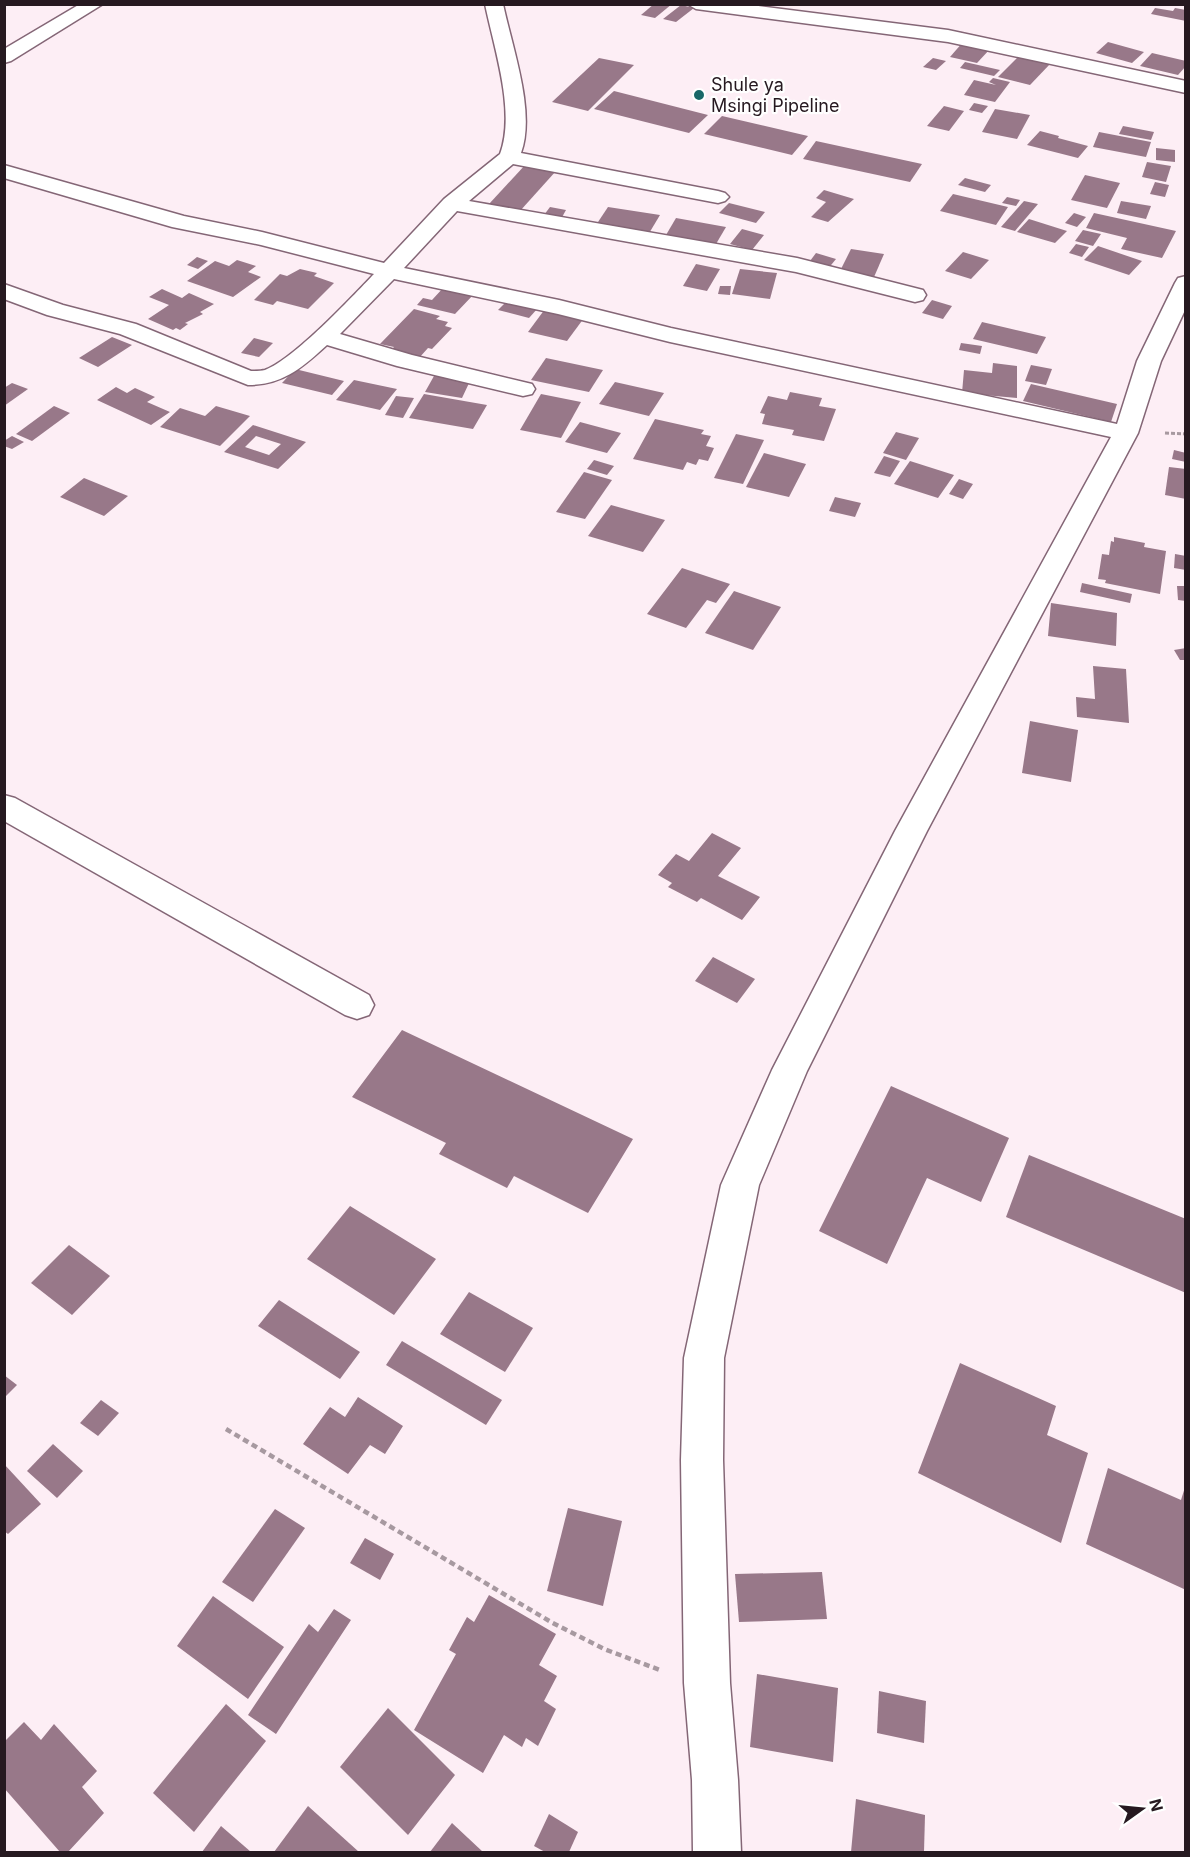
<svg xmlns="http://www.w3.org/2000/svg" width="1190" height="1857" font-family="Inter,sans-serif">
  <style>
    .building { fill: #987889; fill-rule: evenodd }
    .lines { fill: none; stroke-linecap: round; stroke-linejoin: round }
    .street-casing { stroke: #846676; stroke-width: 3 }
    .path-far1 { stroke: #a799a0; stroke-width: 3; stroke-dasharray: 4 2; stroke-linecap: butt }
    .path { stroke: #a799a0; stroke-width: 4.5; stroke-dasharray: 6 4; stroke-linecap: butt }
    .street { fill: #fff; fill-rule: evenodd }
    .poi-dot { fill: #196768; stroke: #fff; stroke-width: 2 }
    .labels { text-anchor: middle; stroke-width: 4.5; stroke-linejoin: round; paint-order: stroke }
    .far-poi-label { font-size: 18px; fill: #261920; stroke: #fff; text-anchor: start }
  </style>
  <rect width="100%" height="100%" fill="#fdeef5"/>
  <g class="building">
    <polygon points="654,4 672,4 655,18 641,15"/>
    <polygon points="681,5 694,8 676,22 663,19"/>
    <polygon points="1155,8 1173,11 1175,8 1186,10 1186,21 1151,14"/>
    <polygon points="963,42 990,49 977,63 950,57"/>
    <polygon points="1108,42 1144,52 1132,63 1096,53"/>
    <polygon points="1152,53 1186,61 1186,66 1178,75 1140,66"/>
    <polygon points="1020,55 1051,63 1030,85 998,77"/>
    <polygon points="599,58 634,65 588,111 552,102"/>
    <polygon points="933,58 946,61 936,70 923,67"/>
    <polygon points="965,62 1000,70 994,76 960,68"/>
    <polygon points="993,78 1010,82 995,102 964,95 974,80 996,85 989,82"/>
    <polygon points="614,91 708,115 689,133 594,109"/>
    <polygon points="974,103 988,106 982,113 969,110"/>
    <polygon points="944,106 964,111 949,131 927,126"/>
    <polygon points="995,109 1030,115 1017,139 982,132"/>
    <polygon points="722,116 808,136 792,155 704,134"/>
    <polygon points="1123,126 1154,132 1151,140 1119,134"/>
    <polygon points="1040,131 1059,136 1058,138 1088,146 1078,158 1027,145"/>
    <polygon points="1099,132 1151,142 1146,157 1093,147"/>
    <polygon points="816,141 922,164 910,182 803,159"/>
    <polygon points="1156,148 1175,150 1175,162 1156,160"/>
    <polygon points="1147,162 1171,166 1166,182 1142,177"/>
    <polygon points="526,164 556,171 520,211 489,204"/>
    <polygon points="1085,175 1120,183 1107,208 1071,200"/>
    <polygon points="965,178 991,185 985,192 958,185"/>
    <polygon points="1155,182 1169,185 1165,197 1150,194"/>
    <polygon points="824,190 854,199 828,222 811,217 826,202 816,198"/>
    <polygon points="953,194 1008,207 996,225 940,211"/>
    <polygon points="1007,197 1020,200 1016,206 1002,203"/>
    <polygon points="1024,201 1038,204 1015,231 1001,227"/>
    <polygon points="1121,201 1151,206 1146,219 1117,213"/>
    <polygon points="729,203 765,212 756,223 719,213"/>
    <polygon points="550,207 566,210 561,219 544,215"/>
    <polygon points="608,207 660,215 648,235 596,225"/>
    <polygon points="1074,213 1086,217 1077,227 1065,223"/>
    <polygon points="1094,213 1176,231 1162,258 1121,249 1127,238 1086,228"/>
    <polygon points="676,218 726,227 716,244 666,235"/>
    <polygon points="1029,219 1067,231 1055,243 1017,232"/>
    <polygon points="742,229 764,235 752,250 730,244"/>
    <polygon points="1083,230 1101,234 1093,246 1075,241"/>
    <polygon points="1076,244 1089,247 1082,257 1069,253"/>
    <polygon points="1098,246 1142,261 1129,275 1084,260"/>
    <polygon points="851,249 884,254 874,277 840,271"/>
    <polygon points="963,252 989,260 971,279 945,271"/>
    <polygon points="816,253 836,259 827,270 807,265"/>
    <polygon points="197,257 208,261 198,269 187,265"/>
    <polygon points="237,260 256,266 248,272 261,277 233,297 187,281 215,261 229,266"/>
    <polygon points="696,264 720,269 707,291 683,286"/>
    <polygon points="300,269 317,273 314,276 334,283 308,309 277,301 273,305 254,300 280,274 287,276"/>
    <polygon points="740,269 777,273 770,299 732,294"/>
    <polygon points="720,286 731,286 730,295 718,294"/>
    <polygon points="444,287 474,294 455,314 417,305 423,298 432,300"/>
    <polygon points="162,289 182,298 189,293 214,304 200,312 203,314 185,323 188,324 180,330 176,328 173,330 148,319 169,305 149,297"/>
    <polygon points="508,300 538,308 529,318 498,310"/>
    <polygon points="932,300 952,306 943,319 922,313"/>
    <polygon points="414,309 440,316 436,319 448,322 445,326 452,328 432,349 428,348 419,358 391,350 394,347 380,344"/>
    <polygon points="545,309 584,318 567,341 528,332"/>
    <polygon points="982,322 1046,337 1037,354 973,339"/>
    <polygon points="112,337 132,345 98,367 79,358"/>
    <polygon points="254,338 273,343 259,357 241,353"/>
    <polygon points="961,343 982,346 980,354 959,350"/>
    <polygon points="546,358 603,370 589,392 531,380"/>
    <polygon points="993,363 1017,366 1017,398 962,393 964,370 992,373"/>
    <polygon points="1031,365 1052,369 1046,385 1025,381"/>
    <polygon points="295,369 344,381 332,395 282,383"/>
    <polygon points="445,373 470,381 462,398 425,392 434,376 444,377"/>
    <polygon points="354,380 397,389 380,410 336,400"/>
    <polygon points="615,382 664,393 649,416 599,404"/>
    <polygon points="12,383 28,389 4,406 4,388"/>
    <polygon points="1031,384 1117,404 1111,422 1023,401"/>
    <polygon points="116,387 127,393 135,388 155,397 147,402 170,412 151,425 97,400"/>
    <polygon points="790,392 822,398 819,406 836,409 824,441 792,435 794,430 762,424 765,414 760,413 768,396 787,400"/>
    <polygon points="424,394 487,405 473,429 409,418"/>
    <polygon points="541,394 581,402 561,438 520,430"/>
    <polygon points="396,396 414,398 403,418 385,415"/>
    <polygon points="54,406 70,413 32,441 16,434"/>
    <polygon points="216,406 250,416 220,446 160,427 180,408 205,416"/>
    <polygon points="655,419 704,430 701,434 711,436 706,446 714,448 708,461 699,459 696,465 687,462 683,470 633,459"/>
    <polygon points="580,422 621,433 607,453 565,442"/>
    <path d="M253 425 306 442 278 469 224 452ZM256 436 281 444 269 455 245 447Z"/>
    <polygon points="896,432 919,438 906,460 883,453"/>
    <polygon points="736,434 764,440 743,484 714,478"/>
    <polygon points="12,436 24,442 12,449 4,446 4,441"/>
    <polygon points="1174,450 1186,453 1186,462 1172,459"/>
    <polygon points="764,453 806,464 789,497 746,487"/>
    <polygon points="884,456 900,461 890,477 874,473"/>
    <polygon points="594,460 614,466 607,475 587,469"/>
    <polygon points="910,461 954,475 938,498 894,484"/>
    <polygon points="1169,467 1186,469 1186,499 1165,495"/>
    <polygon points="584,472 612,480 585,519 556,512"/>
    <polygon points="84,478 128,496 104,516 60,497"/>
    <polygon points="959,479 973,484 963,499 949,494"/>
    <polygon points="835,497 861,503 855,517 829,511"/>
    <polygon points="611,505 665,520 643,552 588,536"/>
    <polygon points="1114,537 1145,543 1144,547 1166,551 1160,594 1105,583 1106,580 1098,579 1102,554 1109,555 1111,541 1114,542"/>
    <polygon points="1175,554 1186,556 1186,570 1174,568"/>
    <polygon points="682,568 730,584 716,603 707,600 686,628 647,614"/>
    <polygon points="1082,583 1132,594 1130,603 1080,592"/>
    <polygon points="1177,586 1186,586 1186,601 1178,600"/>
    <polygon points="734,591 781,607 753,650 705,633"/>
    <polygon points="1051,603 1117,613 1116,646 1048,636"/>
    <polygon points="1186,648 1186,660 1180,660 1174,650"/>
    <polygon points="1093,666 1126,669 1129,723 1077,717 1076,697 1095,699"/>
    <polygon points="1030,721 1078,730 1071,782 1022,773"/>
    <polygon points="712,833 741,848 718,876 760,897 742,920 701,898 697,902 668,887 672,883 658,875 676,854 689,861"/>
    <polygon points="713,957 755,979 737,1003 695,981"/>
    <polygon points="402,1030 633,1139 588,1213 514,1176 507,1188 439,1154 446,1143 352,1097"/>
    <polygon points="891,1086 1009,1138 981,1202 927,1178 887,1264 819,1231"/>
    <polygon points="1029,1155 1186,1219 1186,1293 1006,1217"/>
    <polygon points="350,1206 436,1259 394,1315 307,1259"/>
    <polygon points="69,1245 110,1276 72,1315 31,1283"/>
    <polygon points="469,1292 533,1328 505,1372 440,1334"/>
    <polygon points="279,1300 360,1352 340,1379 258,1326"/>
    <polygon points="402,1341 502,1400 486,1425 386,1365"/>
    <polygon points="960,1363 1056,1406 1047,1435 1088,1453 1061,1543 918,1473"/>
    <polygon points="4,1375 17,1385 4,1398"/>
    <polygon points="358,1397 403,1426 385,1454 370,1445 348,1474 303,1444 330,1407 345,1417"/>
    <polygon points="101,1400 119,1413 98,1436 80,1423"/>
    <polygon points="53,1444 83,1471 57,1498 27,1471"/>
    <polygon points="4,1464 41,1504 8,1534 4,1531"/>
    <polygon points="1108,1468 1181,1500 1186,1484 1186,1590 1086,1544"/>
    <polygon points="568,1508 622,1521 603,1606 547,1591"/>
    <polygon points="275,1509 305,1528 253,1602 222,1582"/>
    <polygon points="365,1538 394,1554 380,1580 350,1563"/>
    <polygon points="822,1572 827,1619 739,1622 735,1574"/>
    <polygon points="489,1595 556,1634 539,1665 557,1676 544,1701 556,1709 538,1746 526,1738 522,1747 504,1735 483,1773 414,1730 456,1654 449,1650 467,1617 474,1622"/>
    <polygon points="213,1596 284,1647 248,1699 177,1646"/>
    <polygon points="334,1609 351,1620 276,1734 248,1715 309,1624 318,1632"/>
    <polygon points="757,1674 838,1688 833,1762 750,1747"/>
    <polygon points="879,1691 926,1701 924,1743 877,1733"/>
    <polygon points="226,1704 266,1741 194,1832 153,1793"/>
    <polygon points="388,1708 455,1775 408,1835 340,1767"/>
    <polygon points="24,1722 41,1740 54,1724 97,1771 82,1787 104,1813 68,1852 60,1852 4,1788 4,1742"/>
    <polygon points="856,1799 925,1815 924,1852 851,1852"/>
    <polygon points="308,1806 359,1852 274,1852"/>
    <polygon points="549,1814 578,1832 569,1852 545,1852 534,1846"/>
    <polygon points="452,1823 483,1852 430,1852"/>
    <polygon points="221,1826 251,1852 202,1852"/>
  </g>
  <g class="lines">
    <defs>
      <g id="street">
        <polygon points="80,4 103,4 11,61 4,63 4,49"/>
        <path d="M485 4H503C512 47 536 112 521 153L718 191 725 193 729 197 725 201 718 203 513 164 469 201 797 258 923 290 926 295 923 300 915 302 796 272 457 211 404 268 559 300 671 328 1117 424 1137 361 1175 283 1178 278 1186 276V308L1161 361 1138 433 927 831 807 1071 759 1185 724 1358 723 1460 730 1683 738 1780 741 1852H693L692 1780 684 1683 681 1460 684 1358 721 1185 772 1070 895 831 1111 437 670 342 558 314 394 279 340 334 412 355 532 384 535 389 532 394 523 396 397 366 327 345C303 367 283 385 248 385L120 334 47 315 4 299V284L63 305 136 324 251 371C256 371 261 371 265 370 294 359 351 298 374 274L261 245 172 227 4 178V165L184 216 262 232 384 263 444 199 500 154C516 112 494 48 485 4Z"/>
        <polygon points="687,4 743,4 948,30 1186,81 1186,93 948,42 696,9"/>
        <polygon points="4,795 15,798 369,995 374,1005 369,1015 357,1019 345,1015 4,821"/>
      </g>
    </defs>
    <use href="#street" class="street-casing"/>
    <polyline class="path-far1" points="1165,433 1186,434"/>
    <polyline class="path" points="226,1429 551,1622 604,1649 660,1670"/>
    <use href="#street" class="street"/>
  </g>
  <circle class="poi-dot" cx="699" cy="95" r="6"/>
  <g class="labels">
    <g class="far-poi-label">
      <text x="711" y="91">Shule ya<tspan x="711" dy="21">Msingi Pipeline</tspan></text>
    </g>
  </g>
  <rect width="1190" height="1857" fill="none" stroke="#261920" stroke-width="12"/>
  <g transform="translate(1142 1809) rotate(75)" stroke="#ffffff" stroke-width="4.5" paint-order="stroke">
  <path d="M0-4.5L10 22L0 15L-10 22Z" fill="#261920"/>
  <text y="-9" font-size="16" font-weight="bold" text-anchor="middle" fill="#261920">N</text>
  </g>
</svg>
